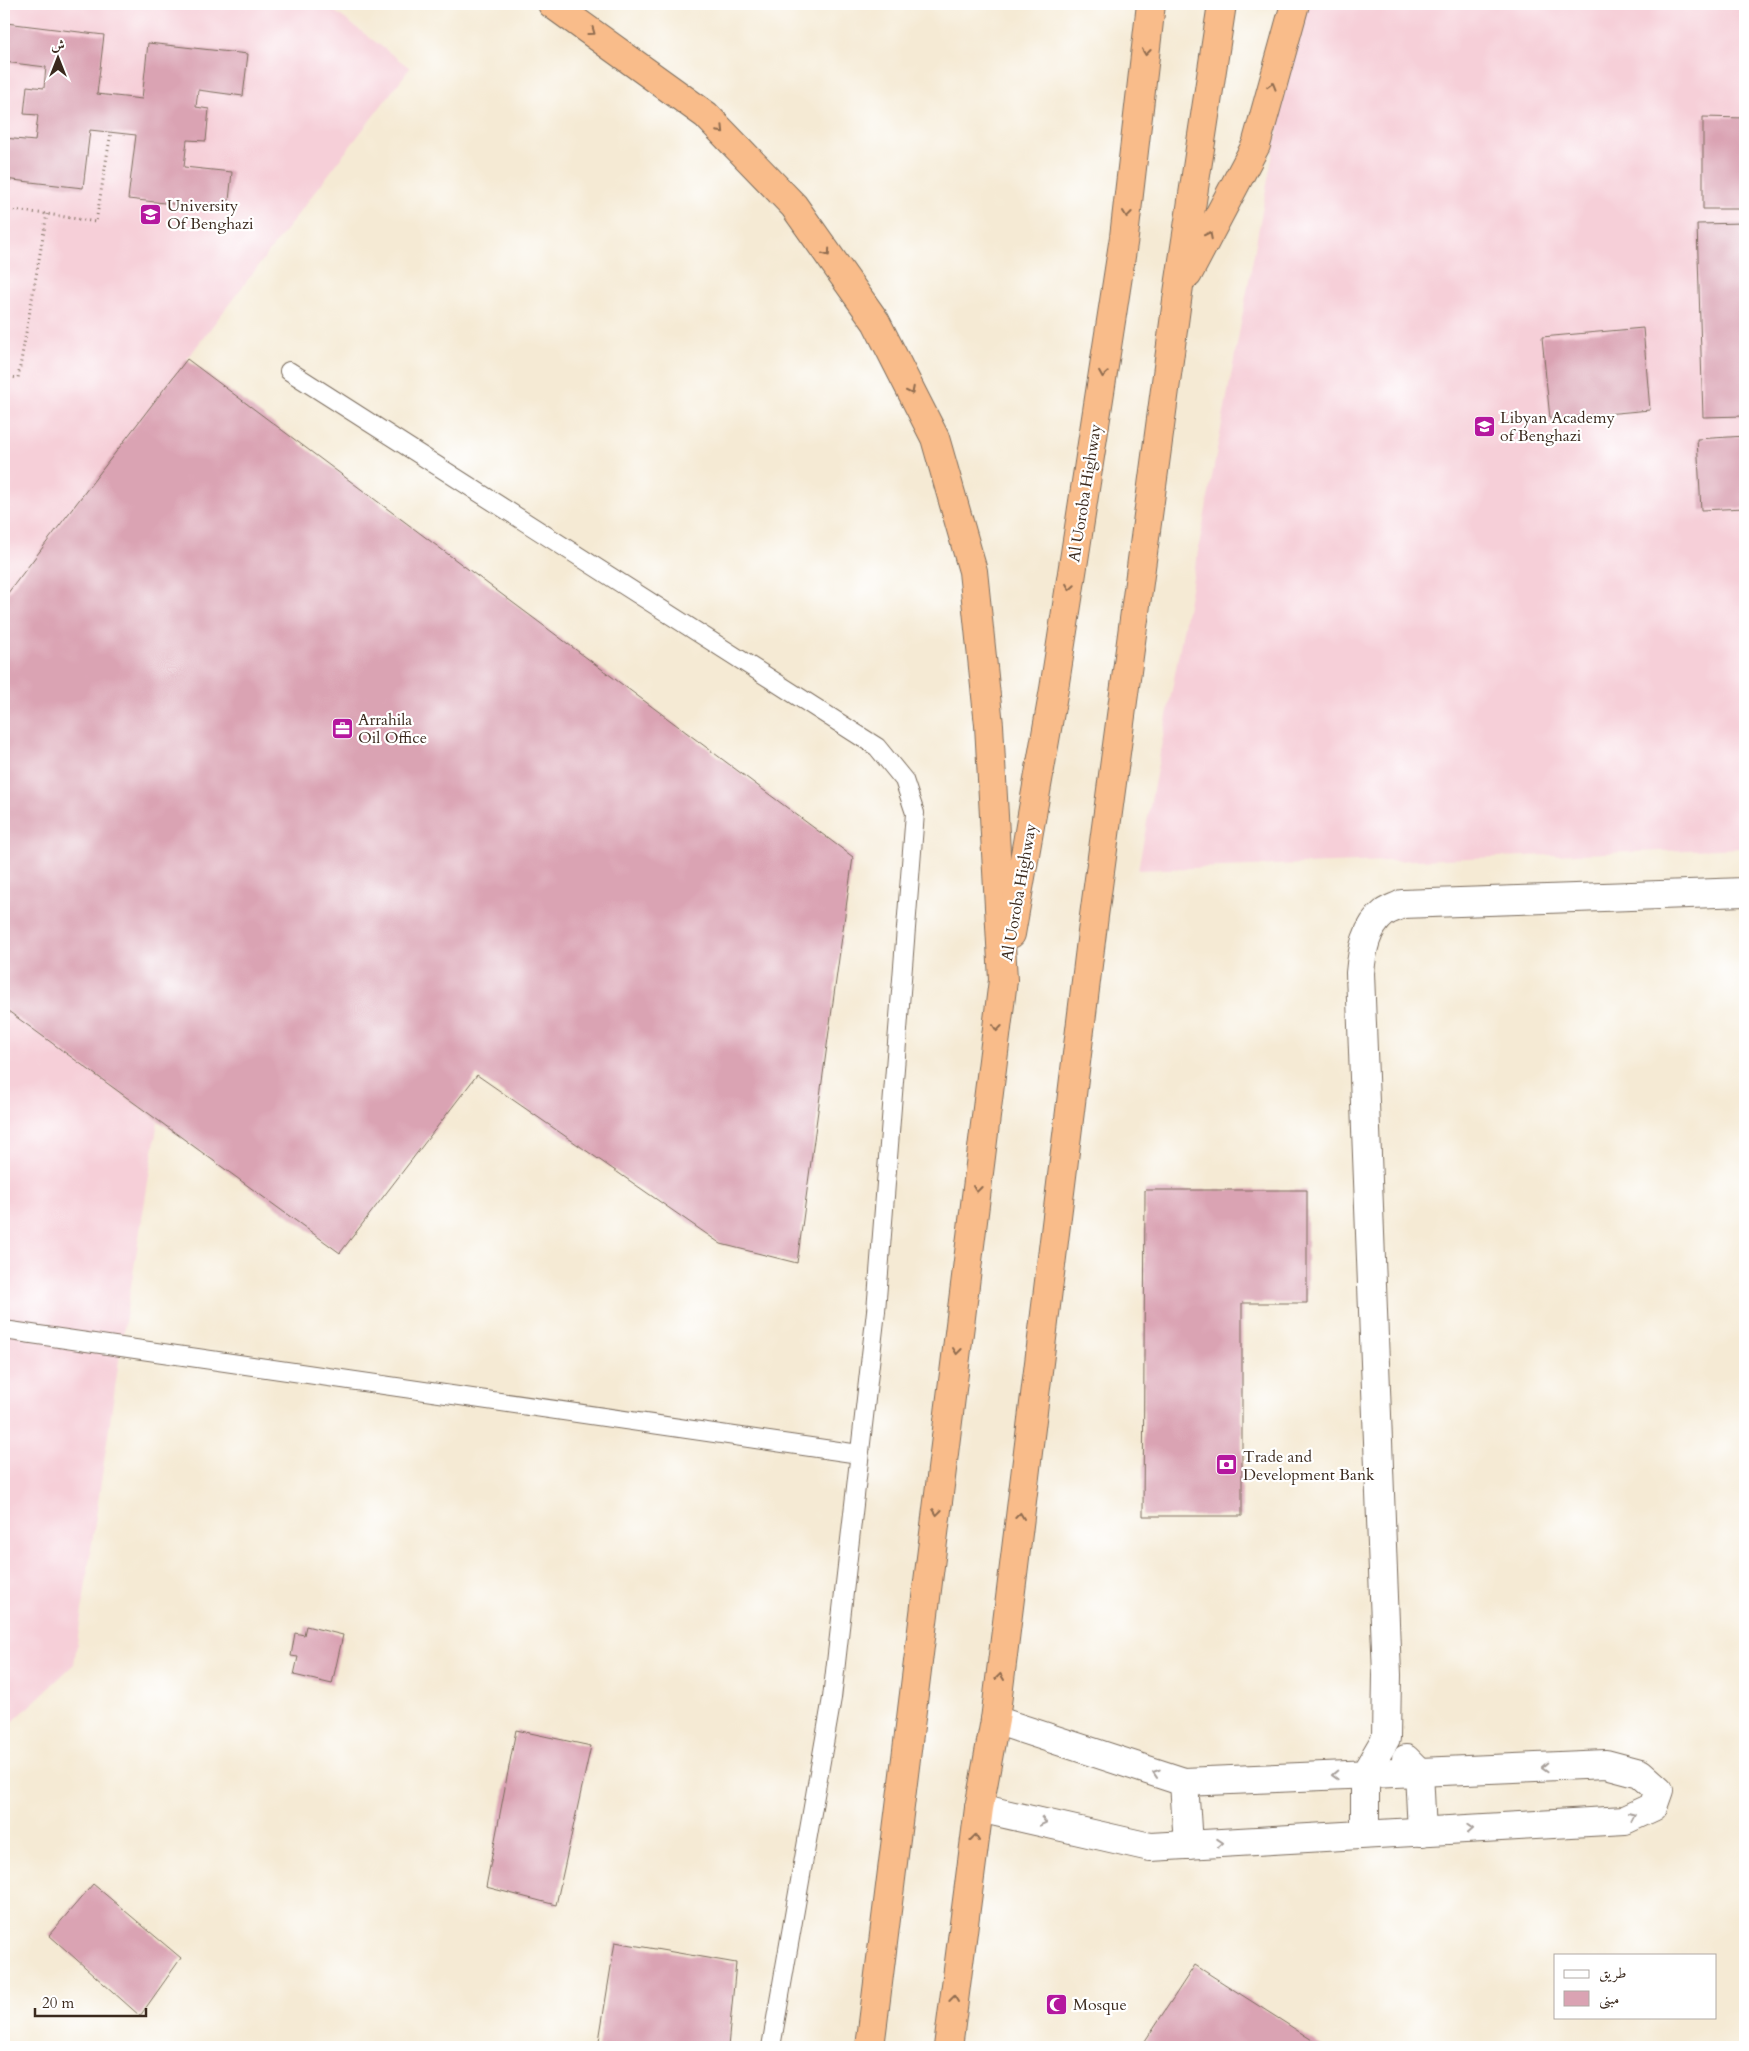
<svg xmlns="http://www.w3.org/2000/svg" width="1749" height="2051" font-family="Cardo,Amiri,serif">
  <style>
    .built { fill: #f6cfd8 }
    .building { fill: #daa3b3 }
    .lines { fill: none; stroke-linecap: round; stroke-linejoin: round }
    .lane-casing { stroke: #7c6d5e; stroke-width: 20 }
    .street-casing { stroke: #7c6d5e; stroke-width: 30 }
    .highway-casing { stroke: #7c6d5e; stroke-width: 30 }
    .path { stroke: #7c6d5e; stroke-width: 3; stroke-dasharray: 1 4; stroke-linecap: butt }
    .lane { stroke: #fff; stroke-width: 18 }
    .street { stroke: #fff; stroke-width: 28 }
    .highway { stroke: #f9bc8a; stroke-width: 28 }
    .oneway { stroke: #906c4f }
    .oneway2 { stroke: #a79f9a }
    .labels { text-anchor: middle; stroke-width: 4.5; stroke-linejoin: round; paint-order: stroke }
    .poi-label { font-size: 16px; fill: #3b2a1e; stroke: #fff; text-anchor: start }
    .street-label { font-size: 16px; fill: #3b2a1e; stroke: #fff }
  </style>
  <rect width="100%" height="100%" fill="#fff"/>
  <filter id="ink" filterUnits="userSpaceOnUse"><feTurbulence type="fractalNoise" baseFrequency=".02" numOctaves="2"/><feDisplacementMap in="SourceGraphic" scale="10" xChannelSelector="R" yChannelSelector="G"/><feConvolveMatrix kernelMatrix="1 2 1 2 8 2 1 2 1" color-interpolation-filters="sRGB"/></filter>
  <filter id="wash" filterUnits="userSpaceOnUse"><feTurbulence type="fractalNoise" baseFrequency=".0096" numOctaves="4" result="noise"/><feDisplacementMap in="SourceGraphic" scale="20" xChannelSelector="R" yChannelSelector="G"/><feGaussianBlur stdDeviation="1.12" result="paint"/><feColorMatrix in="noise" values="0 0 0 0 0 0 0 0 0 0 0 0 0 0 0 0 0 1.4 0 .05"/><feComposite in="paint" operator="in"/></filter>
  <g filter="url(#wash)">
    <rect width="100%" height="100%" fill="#f5ead4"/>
    <g class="built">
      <polygon points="4,4 325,4 410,68 4,598"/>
      <polygon points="1301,4 1745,4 1745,848 1138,870"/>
      <polygon points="4,1008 158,1121 121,1347 74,1664 4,1730"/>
    </g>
    <g id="blocks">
      <g class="building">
        <polygon points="6,23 104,35 97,94 142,99 148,43 248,54 243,96 198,90 196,107 209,109 206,141 187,140 184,167 232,172 228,210 128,199 136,135 90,130 83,188 4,179 4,138 35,141 38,115 24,114 27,86 44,88 46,67 4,62"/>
        <polygon points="1703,117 1745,118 1745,209 1703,209"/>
        <polygon points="1745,223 1745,416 1703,417 1697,224"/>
        <polygon points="1643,328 1650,410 1550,419 1542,337"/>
        <polygon points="187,359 853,857 797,1263 721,1244 477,1075 340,1253 4,1008 4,598"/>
        <polygon points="1745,436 1745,508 1701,510 1697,439"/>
        <polygon points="1145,1190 1307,1190 1307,1303 1242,1303 1242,1516 1143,1516"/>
        <polygon points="306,1626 343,1635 332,1684 294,1675 298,1657 291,1656 295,1633 304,1635"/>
        <polygon points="516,1730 591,1746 556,1905 486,1887"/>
        <polygon points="93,1884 181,1958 140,2016 49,1935"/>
        <polygon points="615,1942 736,1963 728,2047 598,2047"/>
        <polygon points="1195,1965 1323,2047 1141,2047"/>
      </g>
    </g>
  </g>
  <g filter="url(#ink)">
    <use href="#blocks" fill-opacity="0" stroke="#7c6d5e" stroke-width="1"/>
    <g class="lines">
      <defs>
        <g id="lane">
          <polyline points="289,371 877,747 904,780 915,813 876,1311 832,1698 771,2047"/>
          <polyline points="4,1330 859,1454"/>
        </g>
        <g id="street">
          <polyline points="1406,1759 1419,1772 1422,1832"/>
          <polyline points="1184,1782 1188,1845"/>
          <polyline points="979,1808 1150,1847 1625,1820 1653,1807 1659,1790 1640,1773 1606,1764 1184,1782 995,1720"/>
          <path d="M1365 1834V1774L1386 1738 1387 1675 1360 973C1362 951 1366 927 1384 913 1389 909 1397 907 1402 904L1745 892"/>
        </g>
        <g id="highway">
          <polyline points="552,4 706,115 794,206 876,322 935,438 973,571 989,725 1003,980 870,2047"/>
          <polyline points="1188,274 1256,145 1295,4"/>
          <polyline points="1011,934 1054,689 1124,237 1151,4"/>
          <polyline points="948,2047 979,1808 995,1720 1094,916 1178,293 1222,4"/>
        </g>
      </defs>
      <use href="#lane" class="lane-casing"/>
      <use href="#street" class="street-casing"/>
      <use href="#highway" class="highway-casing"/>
      <g class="path">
        <polyline points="4,209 47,214 96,222 111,132"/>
        <polyline points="4,376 18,378 47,214"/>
      </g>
      <use href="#lane" class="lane"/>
      <use href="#street" class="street"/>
      <use href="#highway" class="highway"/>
    </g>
    <defs><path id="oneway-chevron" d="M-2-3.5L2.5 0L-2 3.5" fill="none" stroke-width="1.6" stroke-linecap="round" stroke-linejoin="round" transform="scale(1.25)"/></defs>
    <g class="oneway">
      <use href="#oneway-chevron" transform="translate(592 32) rotate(36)"/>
      <use href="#oneway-chevron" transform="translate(1146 52) rotate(97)"/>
      <use href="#oneway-chevron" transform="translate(1272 86) rotate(-74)"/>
      <use href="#oneway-chevron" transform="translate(721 130) rotate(46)"/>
      <use href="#oneway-chevron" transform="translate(1127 214) rotate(97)"/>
      <use href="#oneway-chevron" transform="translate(1209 235) rotate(-63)"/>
      <use href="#oneway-chevron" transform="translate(827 253) rotate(55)"/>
      <use href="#oneway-chevron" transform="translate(1103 374) rotate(99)"/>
      <use href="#oneway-chevron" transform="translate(911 391) rotate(63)"/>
      <use href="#oneway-chevron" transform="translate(1070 587) rotate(99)"/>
      <use href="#oneway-chevron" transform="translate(997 1028) rotate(97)"/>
      <use href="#oneway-chevron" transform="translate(977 1189) rotate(97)"/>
      <use href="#oneway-chevron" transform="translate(957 1351) rotate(97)"/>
      <use href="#oneway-chevron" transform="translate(937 1512) rotate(97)"/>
      <use href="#oneway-chevron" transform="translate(1020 1516) rotate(-83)"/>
      <use href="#oneway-chevron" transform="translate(1000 1677) rotate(-83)"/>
      <use href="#oneway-chevron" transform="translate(975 1838) rotate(-83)"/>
      <use href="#oneway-chevron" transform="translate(954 1999) rotate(-83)"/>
    </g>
    <g class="oneway2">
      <use href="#oneway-chevron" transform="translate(1545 1767) rotate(178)"/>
      <use href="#oneway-chevron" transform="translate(1156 1773) rotate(-162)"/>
      <use href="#oneway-chevron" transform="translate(1335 1775) rotate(178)"/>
      <use href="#oneway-chevron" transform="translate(1632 1816) rotate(-24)"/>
      <use href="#oneway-chevron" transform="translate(1043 1822) rotate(13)"/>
      <use href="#oneway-chevron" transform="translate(1470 1829) rotate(-3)"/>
      <use href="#oneway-chevron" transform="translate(1220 1843) rotate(-4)"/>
    </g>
  </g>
  <defs>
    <symbol id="university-square" viewBox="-11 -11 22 22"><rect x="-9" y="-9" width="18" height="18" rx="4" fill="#b5179e" stroke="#fff"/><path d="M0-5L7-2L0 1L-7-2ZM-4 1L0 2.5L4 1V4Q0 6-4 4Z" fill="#fff"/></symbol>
    <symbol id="office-square" viewBox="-11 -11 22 22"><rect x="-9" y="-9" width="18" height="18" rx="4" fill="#b5179e" stroke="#fff"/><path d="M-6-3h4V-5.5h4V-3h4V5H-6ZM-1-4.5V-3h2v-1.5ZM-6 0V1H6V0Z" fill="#fff"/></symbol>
    <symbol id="bank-square" viewBox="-11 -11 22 22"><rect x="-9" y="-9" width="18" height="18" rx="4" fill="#b5179e" stroke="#fff"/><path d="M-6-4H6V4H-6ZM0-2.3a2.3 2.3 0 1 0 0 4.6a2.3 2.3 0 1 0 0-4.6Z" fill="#fff"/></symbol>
    <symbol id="mosque-square" viewBox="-11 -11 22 22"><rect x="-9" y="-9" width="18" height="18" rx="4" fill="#b5179e" stroke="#fff"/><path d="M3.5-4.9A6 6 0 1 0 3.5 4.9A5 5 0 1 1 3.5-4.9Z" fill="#fff"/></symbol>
  </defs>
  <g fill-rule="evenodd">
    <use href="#university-square" x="138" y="202" width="25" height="25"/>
    <use href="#university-square" x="1472" y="414" width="25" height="25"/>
    <use href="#office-square" x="330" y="716" width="25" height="25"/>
    <use href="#bank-square" x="1214" y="1452" width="25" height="25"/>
    <use href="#mosque-square" x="1044" y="1992" width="25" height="25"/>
  </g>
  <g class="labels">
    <g class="poi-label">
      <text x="167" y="211">University<tspan x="167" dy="18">Of Benghazi</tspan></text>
      <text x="1500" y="423">Libyan Academy<tspan x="1500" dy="18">of Benghazi</tspan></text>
      <text x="358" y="725">Arrahila<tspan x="358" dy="18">Oil Office</tspan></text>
      <text x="1243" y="1462">Trade and<tspan x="1243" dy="18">Development Bank</tspan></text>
      <text x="1073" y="2010">Mosque</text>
    </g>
    <g class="street-label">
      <text transform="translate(1084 493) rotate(-81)" y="6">Al Uoroba Highway</text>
      <text transform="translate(1018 892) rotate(-80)" y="6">Al Uoroba Highway</text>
    </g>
  </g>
  <rect width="1749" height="2051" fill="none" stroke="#fff" stroke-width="20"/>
  <rect x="1554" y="1954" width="162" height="65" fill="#ffffff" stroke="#b1aaa5"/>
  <rect x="1564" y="1970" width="25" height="8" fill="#ffffff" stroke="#b1aaa5"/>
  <text x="1599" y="1978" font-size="15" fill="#3b2a1e">طريق</text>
  <rect x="1564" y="1991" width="25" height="15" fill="#daa3b3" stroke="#b1aaa5"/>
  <text x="1599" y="2004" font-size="15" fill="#3b2a1e">مبنى</text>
  <g transform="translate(58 58)" stroke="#ffffff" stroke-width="4" paint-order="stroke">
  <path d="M0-4L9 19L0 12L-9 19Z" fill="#3b2a1e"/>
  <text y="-8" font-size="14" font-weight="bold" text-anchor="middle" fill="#3b2a1e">ش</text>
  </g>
  <path d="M35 2008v8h111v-8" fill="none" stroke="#3b2a1e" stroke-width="2.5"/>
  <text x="42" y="2008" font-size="15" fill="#3b2a1e" stroke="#ffffff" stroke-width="4" paint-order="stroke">20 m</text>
</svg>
